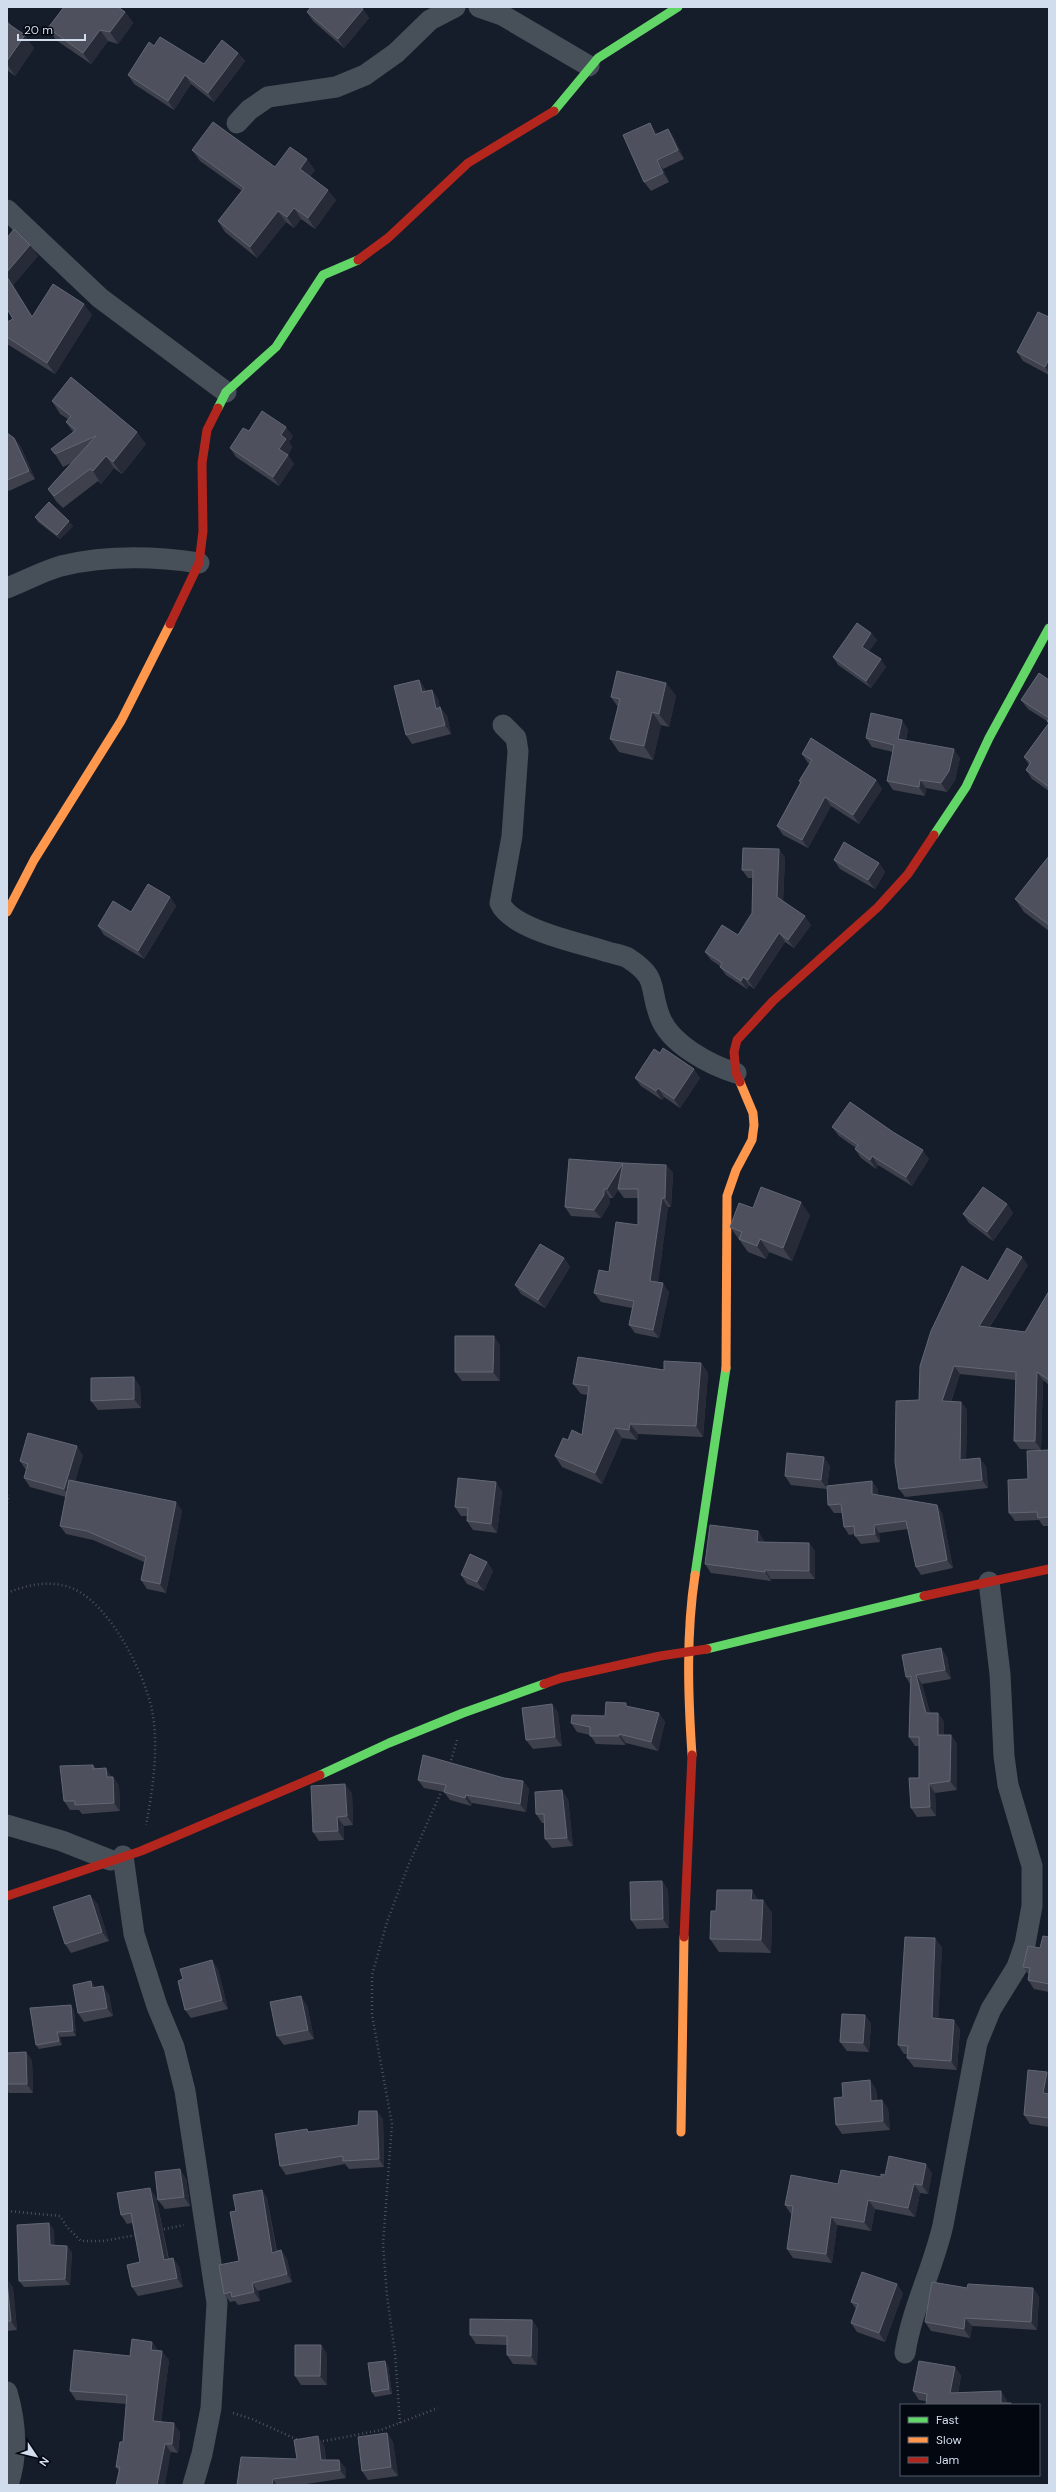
<svg xmlns="http://www.w3.org/2000/svg" width="1056" height="2492" font-family="'DM Sans',sans-serif">
  <style>
    .lines { fill: none; stroke-linecap: round; stroke-linejoin: round }
    .path { stroke: #4c525c; stroke-width: 2.5; stroke-dasharray: 1 3; stroke-linecap: butt }
    .street { stroke: #474f59; stroke-width: 21 }
    .fast { stroke: #63d668; stroke-width: 9 }
    .slow { stroke: #ff974d; stroke-width: 9 }
    .jam { stroke: #b3261e; stroke-width: 9 }
    .wall { fill: #3e414c }
    .shaded-wall { fill: #272b37 }
    .building { fill: #4e515d; stroke: #626774 }
  </style>
  <rect width="100%" height="100%" fill="#151d2a"/>
  <g class="lines">
    <g class="path">
      <polyline points="7,1503 9,1495"/>
      <path d="M7 1593C27 1585 47 1580 69 1587 108 1600 144 1672 152 1710 159 1746 153 1789 146 1825"/>
      <polyline points="450,1764 457,1740"/>
      <polyline points="7,2211 60,2216 67,2227 81,2241 103,2241 137,2235"/>
      <polyline points="160,2230 184,2225"/>
      <polyline points="233,2413 252,2419 298,2440"/>
      <polyline points="400,2423 395,2353 387,2296 383,2244 392,2124 372,2015 372,1975 387,1922 408,1866 443,1788"/>
      <polyline points="319,2442 381,2430 438,2408"/>
    </g>
    <g class="street">
      <polyline points="479,7 502,15 589,66"/>
      <polyline points="237,123 249,110 268,97 336,87 365,75 396,53 430,20 455,7"/>
      <polyline points="7,210 100,298 226,392"/>
      <path d="M7 588C25 581 43 571 61 566 107 555 153 556 199 563"/>
      <path d="M503 725 516 738 518 751 512 836 500 903C512 930 581 943 608 952 615 954 623 955 628 958 660 979 648 986 660 1017 670 1044 710 1065 736 1073"/>
      <polyline points="7,1825 62,1841 110,1860"/>
      <polyline points="123,1856 134,1934 157,2006 174,2047 185,2091 217,2303 211,2408 202,2454 193,2485"/>
      <path d="M905 2353C912 2308 933 2269 943 2225L977 2043 991 2009 1017 1967 1025 1944 1032 1906V1866L1008 1785 1004 1756 1000 1674 989 1582"/>
      <path d="M7 2392C16 2423 18 2455 8 2485"/>
    </g>
    <g class="fast">
      <polyline points="554,111 598,58 678,7"/>
      <polyline points="218,408 226,392 276,347 323,275 358,260"/>
      <polyline points="934,835 966,787 989,738 1049,628"/>
      <polyline points="695,1575 726,1368"/>
      <polyline points="707,1649 924,1596"/>
      <polyline points="320,1775 389,1743 463,1713 544,1684"/>
    </g>
    <g class="slow">
      <polyline points="7,912 34,860 121,721 170,624"/>
      <polyline points="726,1368 727,1196 736,1170 752,1140 754,1125 753,1113 740,1082"/>
      <path d="M692 1755C688 1695 686 1634 695 1575"/>
      <polyline points="681,2132 684,1937"/>
    </g>
    <g class="jam">
      <polyline points="358,260 388,238 468,163 554,111"/>
      <polyline points="170,624 199,563 203,531 202,463 207,430 218,408"/>
      <polyline points="740,1082 736,1073 734,1052 737,1040 773,1001 878,907 908,874 934,835"/>
      <polyline points="924,1596 1049,1569"/>
      <polyline points="544,1684 561,1678 660,1656 707,1649"/>
      <polyline points="7,1896 141,1851 320,1775"/>
      <polyline points="684,1937 692,1755"/>
    </g>
  </g>
  <g class="wall">
    <polygon points="64,7 120,7 120,8 125,12 133,23 118,44 108,41 91,64 56,40 48,28"/>
    <polygon points="363,9 369,18 344,48 313,21 307,12"/>
    <polygon points="7,20 11,25 34,48 15,76 7,70 7,71"/>
    <polygon points="154,46 204,64 238,53 245,61 214,102 191,84 174,110 134,84 128,75"/>
    <polygon points="668,129 674,138 684,159 663,169 669,182 651,191 644,182 656,132 657,134"/>
    <polygon points="192,150 275,167 315,170 310,176 336,200 315,229 301,219 294,228 286,222 257,258 225,232 218,221 242,191 200,161"/>
    <polygon points="7,238 38,256 13,285 32,316 92,315 55,374 7,344 7,322 13,319"/>
    <polygon points="1049,317 1049,375 1023,361 1017,352"/>
    <polygon points="52,401 146,444 122,474 114,468 101,484 98,481 63,508 56,501 48,489 71,463 63,467 55,454 73,432 66,422 68,419 60,414"/>
    <polygon points="249,431 293,436 289,442 292,447 288,455 294,464 279,486 236,457 230,448"/>
    <polygon points="7,433 14,438 21,447 35,479 9,491 7,488"/>
    <polygon points="35,517 73,526 60,539 38,522"/>
    <polygon points="871,633 877,640 869,651 886,667 871,688 838,665 833,657"/>
    <polygon points="419,680 425,689 426,691 432,690 438,699 440,708 440,707 447,716 451,734 412,744 406,735"/>
    <polygon points="1049,680 1049,791 1032,779 1026,770 1029,765 1024,757 1048,724 1047,721 1028,709 1021,700"/>
    <polygon points="666,683 676,696 669,727 661,725 653,760 619,752 610,739 618,707 611,697"/>
    <polygon points="908,729 906,740 960,758 955,780 947,792 926,788 925,796 893,790 887,781 893,752 872,747 866,738"/>
    <polygon points="802,754 876,780 882,789 859,824 831,806 808,848 783,835 777,826 800,783 799,781 810,764 808,763"/>
    <polygon points="1049,856 1049,931 1024,912 1015,899"/>
    <polygon points="785,857 783,901 811,925 794,948 785,942 754,989 749,985 747,989 726,975 720,967 720,966 711,960 705,952 738,935 752,913 753,878 748,878 742,870"/>
    <polygon points="834,860 879,863 885,872 875,889 840,869"/>
    <polygon points="170,897 176,906 144,959 104,935 98,926 131,912"/>
    <polygon points="660,1053 700,1078 680,1108 664,1097 662,1100 641,1086 635,1078"/>
    <polygon points="832,1127 929,1159 912,1186 878,1165 876,1169 861,1158 855,1149 856,1148 839,1136"/>
    <polygon points="623,1163 666,1165 673,1173 671,1207 668,1207 658,1282 669,1292 659,1338 635,1333 629,1325 632,1308 601,1302 594,1293 609,1272 638,1225 638,1198 624,1198 618,1190 613,1198 610,1198 610,1203 601,1218 571,1216 565,1207"/>
    <polygon points="1007,1204 1013,1213 993,1241 969,1223 963,1214"/>
    <polygon points="753,1208 810,1215 792,1261 769,1252 766,1259 748,1252 730,1227"/>
    <polygon points="564,1258 570,1267 545,1308 521,1294 515,1285"/>
    <polygon points="1028,1265 989,1328 1025,1332 1049,1291 1049,1385 1043,1380 1041,1450 1020,1449 1014,1441 1016,1380 960,1374 951,1402 961,1402 967,1410 966,1459 986,1466 988,1488 905,1497 899,1489 988,1281"/>
    <polygon points="500,1345 500,1381 462,1381 455,1372"/>
    <polygon points="701,1363 708,1373 703,1437 638,1434 637,1440 622,1438 602,1484 562,1467 555,1456 568,1440 582,1435 588,1395 581,1394 573,1384 664,1370"/>
    <polygon points="140,1386 141,1408 98,1410 91,1401"/>
    <polygon points="1049,1450 1049,1526 1043,1526 1039,1520 1015,1521 1009,1513 1028,1479"/>
    <polygon points="83,1455 75,1481 182,1510 166,1593 147,1589 141,1580 144,1562 93,1540 66,1534 60,1526 66,1497 30,1487 24,1478 26,1470 20,1461"/>
    <polygon points="830,1466 827,1486 878,1489 878,1495 937,1505 942,1513 953,1568 921,1575 916,1567 908,1529 879,1533 880,1542 861,1544 855,1536 855,1534 849,1535 844,1527 842,1513 834,1513 828,1505 827,1489 791,1485 785,1476"/>
    <polygon points="502,1491 497,1533 473,1530 467,1521 467,1516 461,1516 455,1507"/>
    <polygon points="764,1540 764,1542 809,1543 815,1551 815,1579 771,1579 771,1581 711,1573 705,1564"/>
    <polygon points="487,1562 493,1571 484,1591 467,1584 461,1575"/>
    <polygon points="941,1648 947,1657 951,1679 922,1684 930,1713 938,1713 944,1722 944,1735 951,1735 957,1744 957,1790 935,1793 936,1816 917,1817 911,1808 919,1778 919,1746 915,1746 909,1737 910,1684 906,1677"/>
    <polygon points="552,1704 558,1713 562,1746 533,1749 526,1740"/>
    <polygon points="629,1707 659,1713 665,1722 658,1751 626,1743 625,1745 596,1744 590,1735 577,1732 571,1723 605,1716"/>
    <polygon points="93,1765 96,1769 113,1777 119,1786 120,1811 82,1814 79,1810 70,1810 64,1801"/>
    <polygon points="504,1778 523,1781 529,1789 526,1812 472,1803 471,1806 450,1800 444,1792 424,1788 418,1780"/>
    <polygon points="352,1793 353,1825 344,1826 344,1840 319,1841 313,1832"/>
    <polygon points="568,1799 573,1846 552,1848 545,1839 544,1823 542,1823 536,1814"/>
    <polygon points="662,1881 668,1890 669,1928 637,1929 631,1920"/>
    <polygon points="758,1900 763,1900 772,1913 771,1953 719,1952 710,1939 716,1911"/>
    <polygon points="97,1903 109,1941 71,1953 65,1944"/>
    <polygon points="1049,1937 1049,1992 1034,1989 1028,1980 1029,1975 1023,1967 1040,1948"/>
    <polygon points="942,1947 938,2019 960,2029 957,2070 914,2067 907,2058 908,2054 904,2054 898,2045"/>
    <polygon points="218,1969 228,2009 191,2018 185,2010"/>
    <polygon points="91,1981 95,1987 103,1986 109,1995 113,2016 84,2022 78,2013"/>
    <polygon points="307,2005 314,2039 284,2045 277,2036"/>
    <polygon points="74,2010 76,2036 60,2037 62,2045 39,2049 36,2045"/>
    <polygon points="865,2015 871,2024 869,2052 847,2051 840,2042"/>
    <polygon points="26,2052 32,2061 33,2093 9,2093 7,2090 7,2053"/>
    <polygon points="1049,2075 1049,2127 1030,2124 1024,2115"/>
    <polygon points="876,2089 877,2100 882,2100 888,2109 890,2130 842,2134 836,2125 843,2097"/>
    <polygon points="383,2119 384,2167 349,2169 345,2164 286,2175 280,2166 309,2132 358,2125"/>
    <polygon points="932,2173 928,2194 920,2193 915,2217 875,2209 871,2231 837,2225 832,2263 793,2258 787,2249 792,2214 791,2214 785,2205 838,2184 881,2177 885,2175"/>
    <polygon points="186,2178 190,2206 165,2209 158,2200"/>
    <polygon points="262,2190 267,2198 277,2251 281,2250 287,2259 292,2282 258,2291 260,2301 238,2305 235,2301 230,2302 224,2294 239,2261 236,2211"/>
    <polygon points="156,2197 169,2259 173,2258 179,2267 183,2287 138,2296 132,2287 140,2262 132,2223 127,2224 121,2215"/>
    <polygon points="54,2230 54,2245 72,2252 70,2285 24,2287 19,2281"/>
    <polygon points="7,2279 13,2288 17,2330 7,2331"/>
    <polygon points="967,2288 1033,2288 1039,2297 1037,2330 972,2326 970,2338 931,2331 925,2322"/>
    <polygon points="903,2293 885,2342 857,2332 851,2323 856,2309 851,2302"/>
    <polygon points="532,2320 538,2329 537,2365 513,2364 507,2355 507,2345 476,2344 470,2335"/>
    <polygon points="152,2342 158,2351 169,2360 161,2422 180,2432 178,2453 171,2452 119,2471 116,2467 123,2442 127,2404 76,2400 70,2391 130,2356"/>
    <polygon points="321,2345 327,2354 327,2385 301,2385 295,2376"/>
    <polygon points="388,2365 392,2394 375,2397 372,2392"/>
    <polygon points="955,2367 961,2376 958,2393 1007,2400 1007,2403 926,2401 919,2400 913,2391"/>
    <polygon points="387,2433 393,2442 398,2476 368,2480 362,2471"/>
    <polygon points="324,2445 326,2460 339,2460 346,2469 346,2478 300,2485 237,2485 297,2459"/>
  </g>
  <g class="shaded-wall">
    <polygon points="363,9 369,18 344,48 338,39"/>
    <polygon points="125,12 133,23 118,44 110,32"/>
    <polygon points="100,30 108,41 91,64 83,53"/>
    <polygon points="25,35 34,48 15,76 7,64 7,61"/>
    <polygon points="238,53 245,61 214,102 208,93"/>
    <polygon points="185,75 191,84 174,110 168,101"/>
    <polygon points="650,123 656,132 662,144 655,135"/>
    <polygon points="668,129 674,138 684,159 678,150"/>
    <polygon points="307,159 315,170 308,180 300,169"/>
    <polygon points="657,160 663,169 669,182 663,173"/>
    <polygon points="328,190 336,200 315,229 308,218"/>
    <polygon points="294,208 301,219 294,228 287,217"/>
    <polygon points="278,211 286,222 257,258 250,247"/>
    <polygon points="30,245 38,256 13,285 40,328 32,317 7,277 7,272"/>
    <polygon points="84,304 92,315 55,374 47,363"/>
    <polygon points="1049,359 1049,373 1045,367"/>
    <polygon points="286,427 293,436 289,442 292,447 288,455 294,464 279,486 273,477 279,449 281,435"/>
    <polygon points="137,432 146,444 122,474 113,462"/>
    <polygon points="14,438 21,447 35,479 29,471"/>
    <polygon points="106,456 114,468 101,484 93,471"/>
    <polygon points="69,521 73,526 60,539 57,535"/>
    <polygon points="871,633 877,640 867,654 862,647"/>
    <polygon points="881,659 886,667 871,688 866,681"/>
    <polygon points="419,680 425,689 428,701 422,692"/>
    <polygon points="666,683 676,696 669,727 659,714"/>
    <polygon points="432,690 438,699 442,717 436,709"/>
    <polygon points="440,707 447,716 451,734 445,725"/>
    <polygon points="652,712 661,725 653,760 644,746"/>
    <polygon points="902,720 908,729 904,748 898,739"/>
    <polygon points="954,749 960,758 955,780 947,792 941,783"/>
    <polygon points="876,780 882,789 859,824 853,815"/>
    <polygon points="920,780 926,788 925,796 919,787"/>
    <polygon points="825,797 831,806 808,848 802,840"/>
    <polygon points="779,849 785,857 783,905 777,897"/>
    <polygon points="879,863 885,872 875,889 868,880"/>
    <polygon points="170,897 176,906 144,959 138,951"/>
    <polygon points="805,916 811,925 794,948 788,940"/>
    <polygon points="779,933 785,942 754,989 748,980"/>
    <polygon points="743,977 749,985 747,989 741,981"/>
    <polygon points="694,1069 700,1078 680,1108 674,1099"/>
    <polygon points="658,1088 664,1097 662,1100 656,1091"/>
    <polygon points="923,1150 929,1159 912,1186 906,1177"/>
    <polygon points="872,1156 878,1165 876,1169 870,1160"/>
    <polygon points="623,1163 618,1189 618,1190 613,1198 607,1189"/>
    <polygon points="666,1165 673,1173 671,1207 665,1198"/>
    <polygon points="604,1189 610,1198 610,1203 601,1218 594,1210"/>
    <polygon points="662,1198 668,1207 657,1290 650,1281"/>
    <polygon points="801,1202 810,1215 792,1261 783,1248"/>
    <polygon points="1007,1204 1013,1213 993,1241 987,1232"/>
    <polygon points="760,1239 769,1252 766,1259 757,1246"/>
    <polygon points="1022,1257 1028,1265 984,1335 979,1326"/>
    <polygon points="564,1258 570,1267 545,1308 538,1300"/>
    <polygon points="663,1283 669,1292 659,1338 653,1330"/>
    <polygon points="494,1336 500,1345 500,1381 493,1372"/>
    <polygon points="701,1363 708,1373 703,1437 696,1426"/>
    <polygon points="954,1366 960,1374 948,1410 942,1401"/>
    <polygon points="1037,1372 1043,1380 1041,1450 1035,1441"/>
    <polygon points="134,1377 140,1386 141,1408 134,1399"/>
    <polygon points="961,1402 967,1410 966,1468 960,1460"/>
    <polygon points="630,1424 638,1434 637,1440 629,1430"/>
    <polygon points="615,1428 622,1438 602,1484 595,1473"/>
    <polygon points="77,1446 83,1455 70,1498 64,1489"/>
    <polygon points="824,1457 830,1466 827,1489 821,1480"/>
    <polygon points="980,1458 986,1466 988,1488 982,1480"/>
    <polygon points="872,1481 878,1489 878,1503 872,1494"/>
    <polygon points="496,1482 502,1491 497,1533 491,1524"/>
    <polygon points="176,1502 182,1510 166,1593 160,1584"/>
    <polygon points="937,1505 942,1513 953,1568 947,1560"/>
    <polygon points="874,1525 879,1533 880,1542 875,1534"/>
    <polygon points="758,1531 764,1540 763,1551 757,1542"/>
    <polygon points="809,1543 815,1551 815,1579 809,1571"/>
    <polygon points="487,1562 493,1571 484,1591 477,1582"/>
    <polygon points="765,1570 771,1579 771,1581 765,1572"/>
    <polygon points="941,1648 947,1657 951,1679 945,1670"/>
    <polygon points="916,1675 922,1684 932,1722 926,1713"/>
    <polygon points="552,1704 558,1713 562,1746 555,1737"/>
    <polygon points="659,1713 665,1722 658,1751 651,1742"/>
    <polygon points="938,1713 944,1722 944,1744 938,1735"/>
    <polygon points="619,1734 626,1743 625,1745 619,1736"/>
    <polygon points="951,1735 957,1744 957,1790 950,1781"/>
    <polygon points="106,1768 112,1777 107,1777"/>
    <polygon points="113,1777 119,1786 120,1811 114,1803"/>
    <polygon points="523,1781 529,1789 526,1812 520,1804"/>
    <polygon points="345,1784 352,1793 353,1825 347,1816"/>
    <polygon points="929,1784 935,1793 936,1816 930,1807"/>
    <polygon points="562,1790 568,1799 573,1846 567,1838"/>
    <polygon points="466,1795 472,1803 471,1806 465,1798"/>
    <polygon points="337,1817 344,1826 344,1840 338,1831"/>
    <polygon points="662,1881 668,1890 669,1928 663,1919"/>
    <polygon points="752,1890 761,1904 751,1900"/>
    <polygon points="90,1895 97,1903 109,1941 102,1932"/>
    <polygon points="763,1900 772,1913 771,1953 761,1940"/>
    <polygon points="935,1938 942,1947 938,2027 932,2018"/>
    <polygon points="212,1960 218,1969 228,2009 222,2000"/>
    <polygon points="91,1981 97,1990 92,1988"/>
    <polygon points="103,1986 109,1995 113,2016 107,2008"/>
    <polygon points="301,1996 307,2005 314,2039 308,2030"/>
    <polygon points="71,2005 74,2010 76,2036 73,2031"/>
    <polygon points="865,2015 871,2024 869,2052 863,2043"/>
    <polygon points="954,2020 960,2029 957,2070 951,2061"/>
    <polygon points="57,2032 60,2037 62,2045 59,2041"/>
    <polygon points="26,2052 32,2061 33,2093 27,2084"/>
    <polygon points="1047,2072 1049,2075 1049,2101 1043,2093"/>
    <polygon points="870,2080 876,2089 877,2110 871,2101"/>
    <polygon points="882,2100 888,2109 890,2130 883,2121"/>
    <polygon points="377,2111 383,2119 384,2167 379,2159"/>
    <polygon points="926,2164 932,2173 928,2194 922,2185"/>
    <polygon points="180,2169 186,2178 190,2206 184,2197"/>
    <polygon points="914,2184 920,2193 915,2217 908,2208"/>
    <polygon points="150,2188 156,2197 170,2269 164,2260"/>
    <polygon points="262,2190 267,2198 278,2261 272,2253"/>
    <polygon points="868,2200 875,2209 871,2231 864,2222"/>
    <polygon points="831,2217 837,2225 832,2263 826,2254"/>
    <polygon points="49,2223 54,2230 55,2251 50,2245"/>
    <polygon points="67,2246 72,2252 70,2285 65,2279"/>
    <polygon points="281,2250 287,2259 292,2282 287,2274"/>
    <polygon points="173,2258 179,2267 183,2287 177,2278"/>
    <polygon points="7,2279 13,2288 17,2330 11,2321"/>
    <polygon points="252,2283 258,2291 260,2301 254,2292"/>
    <polygon points="897,2284 903,2293 885,2342 879,2333"/>
    <polygon points="1033,2288 1039,2297 1037,2330 1031,2322"/>
    <polygon points="965,2318 972,2326 970,2338 964,2329"/>
    <polygon points="532,2320 538,2329 537,2365 531,2356"/>
    <polygon points="152,2342 158,2350 157,2359 151,2350"/>
    <polygon points="321,2345 327,2354 327,2385 320,2376"/>
    <polygon points="162,2351 169,2360 160,2430 153,2421"/>
    <polygon points="385,2361 388,2365 392,2394 389,2389"/>
    <polygon points="955,2367 961,2376 956,2402 950,2393"/>
    <polygon points="1001,2391 1007,2400 1007,2405 1001,2403"/>
    <polygon points="174,2423 180,2432 178,2453 172,2444"/>
    <polygon points="387,2433 393,2442 398,2476 391,2467"/>
    <polygon points="318,2436 324,2445 327,2468 321,2460"/>
    <polygon points="165,2444 171,2452 165,2485 157,2485"/>
    <polygon points="339,2460 346,2469 346,2478 340,2470"/>
    <polygon points="273,2479 277,2485 272,2485"/>
  </g>
  <g class="building">
    <polygon points="64,7 118,7 125,12 110,32 100,30 83,53 48,28"/>
    <polygon points="311,7 360,7 363,9 338,39 307,12"/>
    <polygon points="7,23 25,35 7,61"/>
    <polygon points="160,37 204,64 222,40 238,53 208,93 185,75 168,101 128,75 149,42 154,46"/>
    <polygon points="213,122 275,167 290,147 307,159 300,169 328,190 308,218 294,208 287,217 278,211 250,247 218,221 244,188 192,150"/>
    <polygon points="650,123 655,135 668,129 678,150 657,160 663,173 644,182 623,135"/>
    <polygon points="14,229 30,245 7,272 7,238"/>
    <polygon points="7,277 32,317 53,284 84,304 47,363 7,337 7,322 13,319 7,309"/>
    <polygon points="1038,312 1049,317 1049,359 1045,367 1017,352"/>
    <polygon points="71,377 137,432 113,462 106,456 93,471 90,469 54,496 48,489 96,436 55,454 51,449 76,430 66,422 71,416 52,401"/>
    <polygon points="262,411 286,427 281,435 286,439 279,449 288,455 273,477 230,448 243,428 249,431"/>
    <polygon points="7,433 14,438 29,471 7,480"/>
    <polygon points="49,502 69,521 57,535 35,517"/>
    <polygon points="857,623 871,633 862,647 881,659 866,681 833,657"/>
    <polygon points="617,671 666,683 659,714 652,712 644,746 610,739 620,699 611,697"/>
    <polygon points="1039,673 1049,680 1049,723 1047,721 1049,718 1021,700"/>
    <polygon points="419,680 422,692 432,690 436,709 440,707 445,725 406,735 394,686"/>
    <polygon points="871,713 902,720 898,739 954,749 949,771 941,783 920,780 919,787 887,781 894,745 866,738"/>
    <polygon points="1049,723 1049,787 1026,770 1031,762 1024,757"/>
    <polygon points="811,738 876,780 853,815 825,797 802,840 777,826 801,782 799,781 812,760 802,754"/>
    <polygon points="844,842 879,863 868,880 834,860"/>
    <polygon points="743,848 779,849 777,897 805,916 788,940 779,933 748,980 743,977 741,981 720,967 722,963 705,952 722,925 738,935 752,913 753,870 742,870"/>
    <polygon points="1049,856 1049,925 1015,899"/>
    <polygon points="148,884 170,897 138,951 98,926 113,901 131,912"/>
    <polygon points="663,1048 694,1069 674,1099 658,1088 656,1091 635,1078 654,1049 660,1053"/>
    <polygon points="850,1102 893,1132 923,1150 906,1177 872,1156 870,1160 855,1149 858,1145 832,1127"/>
    <polygon points="569,1159 623,1163 607,1189 604,1189 604,1195 594,1210 565,1207"/>
    <polygon points="623,1163 666,1165 665,1198 662,1198 650,1281 663,1283 653,1330 629,1325 634,1301 594,1293 599,1270 609,1272 616,1222 638,1225 638,1189 618,1189"/>
    <polygon points="761,1187 801,1202 783,1248 760,1239 757,1246 739,1239 742,1232 730,1227 739,1203 753,1208"/>
    <polygon points="983,1187 1007,1204 987,1232 963,1214"/>
    <polygon points="540,1244 564,1258 538,1300 515,1285"/>
    <polygon points="1007,1248 1022,1257 979,1326 1025,1332 1049,1291 1049,1380 1037,1372 1035,1441 1014,1441 1016,1372 954,1366 942,1401 961,1402 960,1460 980,1458 982,1480 899,1489 895,1462 896,1401 919,1400 920,1366 931,1331 962,1266 988,1281"/>
    <polygon points="455,1336 494,1336 493,1372 455,1372"/>
    <polygon points="578,1357 664,1370 664,1361 701,1363 696,1426 630,1424 629,1430 615,1428 595,1473 555,1456 563,1438 568,1440 572,1430 582,1435 589,1386 573,1384"/>
    <polygon points="134,1377 134,1399 91,1401 91,1378"/>
    <polygon points="28,1433 77,1446 64,1489 24,1478 28,1464 20,1461"/>
    <polygon points="1049,1450 1049,1517 1038,1518 1037,1512 1009,1513 1008,1480 1028,1479 1027,1451"/>
    <polygon points="787,1453 824,1457 821,1480 785,1476"/>
    <polygon points="458,1478 496,1482 491,1524 467,1521 468,1508 455,1507"/>
    <polygon points="69,1480 176,1502 160,1584 141,1580 146,1557 87,1531 60,1526"/>
    <polygon points="872,1481 872,1494 937,1505 947,1560 916,1567 906,1521 874,1525 875,1534 855,1536 854,1526 844,1527 841,1504 828,1505 827,1486"/>
    <polygon points="710,1525 758,1531 757,1542 809,1543 809,1571 765,1570 765,1572 705,1564"/>
    <polygon points="470,1554 487,1562 477,1582 461,1575"/>
    <polygon points="941,1648 945,1670 916,1675 926,1713 938,1713 938,1735 951,1735 950,1781 929,1784 930,1807 911,1808 909,1778 919,1778 919,1737 909,1737 911,1676 906,1677 902,1655"/>
    <polygon points="606,1702 626,1703 626,1706 659,1713 651,1742 619,1734 619,1736 590,1736 590,1727 571,1723 572,1715 605,1716"/>
    <polygon points="552,1704 555,1737 526,1740 522,1708"/>
    <polygon points="423,1755 504,1778 523,1781 520,1804 466,1795 465,1798 444,1792 446,1785 418,1780"/>
    <polygon points="93,1765 93,1769 106,1768 107,1777 113,1777 114,1803 75,1805 75,1801 64,1801 60,1766"/>
    <polygon points="345,1784 347,1816 337,1817 338,1831 313,1832 311,1786"/>
    <polygon points="562,1790 567,1838 545,1839 544,1814 536,1814 535,1792"/>
    <polygon points="662,1881 663,1919 631,1920 630,1882"/>
    <polygon points="717,1890 752,1890 751,1900 763,1900 761,1940 710,1939 711,1911 716,1911"/>
    <polygon points="90,1895 102,1932 65,1944 53,1907"/>
    <polygon points="1043,1936 1049,1937 1049,1984 1028,1980 1030,1968 1023,1967 1028,1946 1040,1948"/>
    <polygon points="905,1937 935,1938 932,2018 954,2020 951,2061 907,2058 908,2046 898,2045"/>
    <polygon points="212,1960 222,2000 185,2010 178,1981 183,1979 180,1969"/>
    <polygon points="91,1981 92,1988 103,1986 107,2008 78,2013 73,1985"/>
    <polygon points="301,1996 308,2030 277,2036 270,2002"/>
    <polygon points="71,2005 73,2031 57,2032 59,2041 36,2045 30,2008"/>
    <polygon points="842,2014 865,2015 863,2043 840,2042"/>
    <polygon points="26,2052 27,2084 7,2084 7,2053"/>
    <polygon points="1028,2070 1047,2072 1043,2093 1049,2094 1049,2118 1024,2115"/>
    <polygon points="870,2080 871,2101 882,2100 883,2121 836,2125 834,2098 843,2097 842,2083"/>
    <polygon points="359,2111 377,2111 379,2159 343,2161 343,2156 280,2166 275,2134 307,2129 308,2132 358,2125"/>
    <polygon points="889,2156 926,2164 922,2185 914,2184 908,2208 868,2200 864,2222 831,2217 826,2254 787,2249 793,2206 785,2205 791,2175 838,2184 841,2170 881,2177 881,2174 885,2175"/>
    <polygon points="180,2169 184,2197 158,2200 155,2172"/>
    <polygon points="150,2188 164,2260 173,2258 177,2278 132,2287 127,2265 140,2262 131,2213 121,2215 117,2193"/>
    <polygon points="262,2190 272,2253 281,2250 287,2274 252,2283 254,2292 232,2297 231,2292 224,2294 219,2265 239,2261 230,2212 236,2211 233,2195"/>
    <polygon points="49,2223 50,2245 67,2246 65,2279 19,2281 17,2225"/>
    <polygon points="862,2272 897,2284 879,2333 851,2323 858,2304 851,2302"/>
    <polygon points="7,2282 11,2321 7,2321"/>
    <polygon points="932,2282 967,2288 968,2284 1033,2288 1031,2322 965,2318 964,2329 925,2322"/>
    <polygon points="470,2319 532,2320 531,2356 507,2355 507,2336 470,2335"/>
    <polygon points="132,2339 152,2342 151,2350 162,2351 153,2421 174,2423 172,2444 165,2444 157,2485 116,2485 120,2467 116,2467 120,2442 123,2442 127,2395 70,2391 74,2350 130,2356"/>
    <polygon points="295,2345 321,2345 320,2376 295,2376"/>
    <polygon points="385,2361 389,2389 372,2392 368,2363"/>
    <polygon points="919,2361 955,2367 950,2393 1001,2391 1001,2403 1011,2403 1011,2405 926,2405 927,2394 913,2391"/>
    <polygon points="387,2433 391,2467 362,2471 358,2437"/>
    <polygon points="318,2436 321,2460 339,2460 340,2470 273,2479 272,2485 237,2485 241,2457 297,2459 294,2440"/>
  </g>
  <rect width="1056" height="2492" fill="none" stroke="#d1dcec" stroke-width="16"/>
  <rect x="900" y="2404" width="140" height="72" fill="#030710" stroke="#555c68"/>
  <rect x="908" y="2417" width="20" height="6" fill="#63d668" stroke="#555c68"/>
  <text x="936" y="2424" font-size="12" fill="#d1dcec">Fast</text>
  <rect x="908" y="2437" width="20" height="6" fill="#ff974d" stroke="#555c68"/>
  <text x="936" y="2444" font-size="12" fill="#d1dcec">Slow</text>
  <rect x="908" y="2457" width="20" height="6" fill="#b3261e" stroke="#555c68"/>
  <text x="936" y="2464" font-size="12" fill="#d1dcec">Jam</text>
  <g transform="translate(36 2456) rotate(125)" stroke="#030710" stroke-width="3" paint-order="stroke">
  <path d="M0-3L7 15L0 10L-7 15Z" fill="#d1dcec"/>
  <text y="-6" font-size="11" font-weight="bold" text-anchor="middle" fill="#d1dcec">N</text>
  </g>
  <path d="M18 34v6h67v-6" fill="none" stroke="#d1dcec" stroke-width="2"/>
  <text x="24" y="34" font-size="12" fill="#d1dcec" stroke="#030710" stroke-width="3" paint-order="stroke">20 m</text>
</svg>
